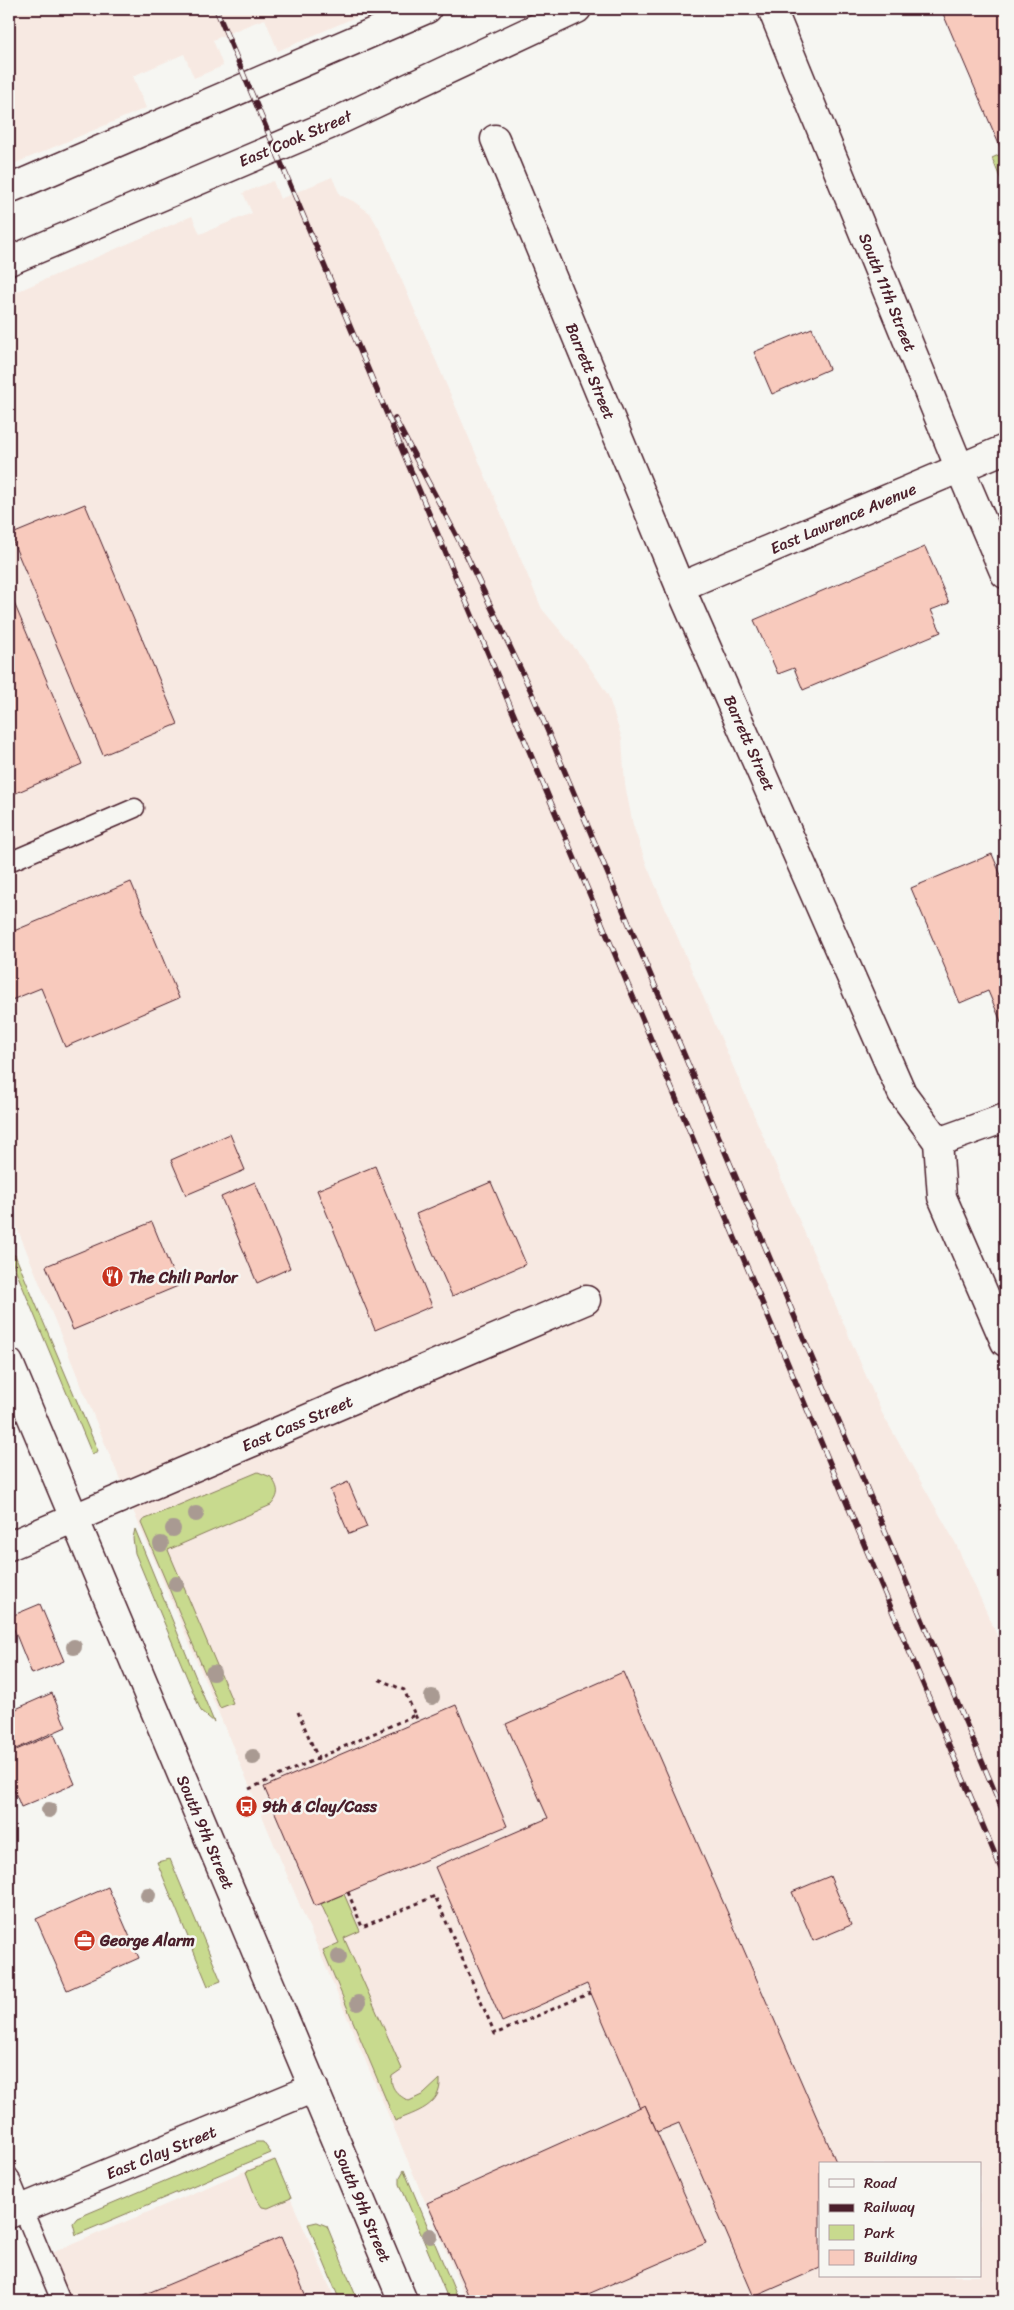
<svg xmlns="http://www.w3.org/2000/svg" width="1014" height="2310" font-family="Sriracha,sans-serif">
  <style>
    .built { fill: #f7e9e2; fill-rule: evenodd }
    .green { fill: #c8da8e; stroke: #897c5c }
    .building { fill: #f8cabd; stroke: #4a1f2b }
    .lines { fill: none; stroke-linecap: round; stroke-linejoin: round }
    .service-casing { stroke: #4a1f2b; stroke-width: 21 }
    .minor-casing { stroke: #4a1f2b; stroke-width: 31 }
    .tertiary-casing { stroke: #4a1f2b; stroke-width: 31 }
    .path { stroke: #4a1f2b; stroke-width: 3; stroke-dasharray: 4 4; stroke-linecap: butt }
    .service { stroke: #f6f6f2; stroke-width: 18 }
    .minor { stroke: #f6f6f2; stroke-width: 28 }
    .tertiary { stroke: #f6f6f2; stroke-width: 28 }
    .rail-casing { stroke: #4a1f2b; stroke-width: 5.5 }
    .rail { stroke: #f6f6f2; stroke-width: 4; stroke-dasharray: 11; stroke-linecap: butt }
    .tree { fill: #a99a92 }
    .labels { text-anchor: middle; stroke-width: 5; stroke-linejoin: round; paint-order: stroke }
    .street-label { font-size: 16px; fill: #4a1f2b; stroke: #f6f6f2 }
    .poi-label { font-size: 16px; font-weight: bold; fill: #4a1f2b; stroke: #f6f6f2; text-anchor: start }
  </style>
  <rect width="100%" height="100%" fill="#f6f6f2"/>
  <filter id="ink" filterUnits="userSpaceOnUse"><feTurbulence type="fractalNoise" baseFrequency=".02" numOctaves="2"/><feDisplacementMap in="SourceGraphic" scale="10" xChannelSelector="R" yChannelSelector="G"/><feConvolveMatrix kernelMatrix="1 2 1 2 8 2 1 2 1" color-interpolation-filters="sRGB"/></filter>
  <g filter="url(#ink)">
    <g class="built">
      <polygon points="9,9 374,9 278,51 265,19 251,24 213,40 223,66 194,78 184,54 133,76 146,108 9,166"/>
      <path d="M332 177 340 195 353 201 370 213 382 234 542 609 584 659 608 695 622 739 625 785 633 825 647 866 882 1413 955 1542 1005 1653V2301H467L108 1451 9 1208V295L192 216 200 234 252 213 243 193 273 181 280 199ZM820 2164H980V2276H820Z"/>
      <polygon points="273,2159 336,2301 66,2301 47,2255"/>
    </g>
    <g class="green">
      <polygon points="1005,152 1005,190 992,158"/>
      <polygon points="9,1254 15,1255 98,1451 92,1454"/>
      <path d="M258 1472 271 1477C279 1488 280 1495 271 1505L168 1550 233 1703 220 1708 141 1523 143 1520Z"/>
      <polygon points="135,1529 214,1722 201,1711 135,1553 133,1538"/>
      <polygon points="170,1859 221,1981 208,1986 157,1862"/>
      <path d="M344 1894 360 1931 344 1938 402 2069 392 2076C389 2088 399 2096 409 2101L424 2094 440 2079C442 2106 416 2112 395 2121L323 1950 339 1943 321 1904Z"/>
      <polygon points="257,2142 263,2142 271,2153 76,2235 73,2223 77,2218"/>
      <polygon points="275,2160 291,2198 268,2208 262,2207 256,2198 246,2172"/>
      <polygon points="404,2170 459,2301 449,2301 400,2184 400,2177"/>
      <polygon points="317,2222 327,2226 358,2301 340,2301 308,2224"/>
    </g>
    <g class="building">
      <polygon points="941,9 1005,9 1005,147 1001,149"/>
      <polygon points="812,328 829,369 772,394 754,352"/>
      <polygon points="85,504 178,724 103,755 10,535"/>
      <polygon points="925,547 949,603 931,610 941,632 803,690 794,668 778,674 754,620"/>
      <polygon points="9,591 82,764 9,796"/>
      <polygon points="992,854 1005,885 1005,1031 988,991 960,1003 911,888"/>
      <polygon points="131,882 179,998 65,1047 41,988 9,1001 9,933"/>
      <polygon points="230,1134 245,1170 186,1195 171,1160"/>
      <polygon points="375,1166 432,1306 375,1330 317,1190"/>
      <polygon points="255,1182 290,1268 257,1283 221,1197"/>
      <polygon points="491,1182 526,1264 452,1296 416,1214"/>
      <polygon points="152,1222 178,1286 73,1330 46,1266"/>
      <polygon points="348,1482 367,1527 349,1534 330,1490"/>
      <polygon points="40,1604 64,1661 32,1674 9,1617"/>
      <polygon points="623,1672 837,2164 820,2164 820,2268 754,2297 679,2123 657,2132 645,2105 640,2108 587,1984 502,2022 435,1867 548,1818 506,1724"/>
      <polygon points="52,1693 66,1727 9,1752 9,1712"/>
      <polygon points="456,1705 507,1826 315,1906 264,1787"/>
      <polygon points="54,1734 75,1784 21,1807 12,1785 9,1786 9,1753"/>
      <polygon points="830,1876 851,1925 813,1941 792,1892"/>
      <polygon points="108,1887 139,1958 67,1990 36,1919"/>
      <polygon points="645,2105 706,2243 572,2301 471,2301 427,2203"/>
      <polygon points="281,2237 308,2301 129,2301"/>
    </g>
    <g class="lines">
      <defs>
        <g id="service">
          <polyline points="9,862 135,808"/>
          <polyline points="9,2176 61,2301"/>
        </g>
        <g id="minor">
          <polyline points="495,139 680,587 902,1093 938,1142 942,1197 1005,1342"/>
          <polyline points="680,587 1005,449"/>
          <polyline points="938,1142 1005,1118"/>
          <polyline points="9,1363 403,2301"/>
          <polyline points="9,1546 586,1300"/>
          <polyline points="9,2214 314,2088"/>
        </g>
        <g id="tertiary">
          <polyline points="772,9 960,469 1005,574"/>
          <polyline points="9,189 427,9"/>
          <polyline points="9,261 329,125 577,9"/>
        </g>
      </defs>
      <use href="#service" class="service-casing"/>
      <use href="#minor" class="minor-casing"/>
      <use href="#tertiary" class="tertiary-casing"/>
      <g class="path">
        <polyline points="298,1712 320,1763"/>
        <polyline points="415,1715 418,1721"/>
        <polyline points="249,1789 415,1715 404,1690 378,1679"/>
        <polyline points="348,1892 362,1927 435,1896 495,2034 590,1993"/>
      </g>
      <use href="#service" class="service"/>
      <use href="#minor" class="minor"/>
      <use href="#tertiary" class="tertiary"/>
      <defs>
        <g id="rail">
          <polyline points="216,9 1005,1878"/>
          <polyline points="395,419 464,550 530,689 1005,1816"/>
        </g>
      </defs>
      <use href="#rail" class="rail-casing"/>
      <use href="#rail" class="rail"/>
    </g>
    <g class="tree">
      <circle cx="196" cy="1514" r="8"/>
      <circle cx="173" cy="1529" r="8"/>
      <circle cx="161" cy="1544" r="8"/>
      <circle cx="176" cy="1584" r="8"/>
      <circle cx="74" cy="1647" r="8"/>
      <circle cx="213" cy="1673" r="8"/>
      <circle cx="432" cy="1697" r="8"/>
      <circle cx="253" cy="1757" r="8"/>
      <circle cx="49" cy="1810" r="8"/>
      <circle cx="148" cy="1895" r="8"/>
      <circle cx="339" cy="1957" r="8"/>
      <circle cx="358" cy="2003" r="8"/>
      <circle cx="430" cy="2236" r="8"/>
    </g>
  </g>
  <defs>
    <symbol id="restaurant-disc" viewBox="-11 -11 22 22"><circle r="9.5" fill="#c8321e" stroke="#f6f6f2"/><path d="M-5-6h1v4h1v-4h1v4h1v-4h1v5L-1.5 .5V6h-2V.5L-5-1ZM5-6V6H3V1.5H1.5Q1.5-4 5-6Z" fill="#fff"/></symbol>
    <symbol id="bus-disc" viewBox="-11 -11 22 22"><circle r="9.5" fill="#c8321e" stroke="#f6f6f2"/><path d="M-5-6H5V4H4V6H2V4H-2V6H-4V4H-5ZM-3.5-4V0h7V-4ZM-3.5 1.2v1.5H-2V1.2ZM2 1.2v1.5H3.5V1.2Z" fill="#fff"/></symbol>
    <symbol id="office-disc" viewBox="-11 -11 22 22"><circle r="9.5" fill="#c8321e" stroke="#f6f6f2"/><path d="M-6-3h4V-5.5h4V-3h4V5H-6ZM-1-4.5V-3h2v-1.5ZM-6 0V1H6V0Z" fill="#fff"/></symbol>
  </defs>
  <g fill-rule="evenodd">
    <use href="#restaurant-disc" x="100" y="1264" width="25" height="25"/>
    <use href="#bus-disc" x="234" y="1794" width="25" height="25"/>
    <use href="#office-disc" x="72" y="1928" width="25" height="25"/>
  </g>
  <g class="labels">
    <g class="street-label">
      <text transform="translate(295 138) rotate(-23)" y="6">East Cook Street</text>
      <text transform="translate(888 292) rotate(68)" y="6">South 11th Street</text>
      <text transform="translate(591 371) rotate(67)" y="6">Barrett Street</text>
      <text transform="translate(843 518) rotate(-23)" y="6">East Lawrence Avenue</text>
      <text transform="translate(750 743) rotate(66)" y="6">Barrett Street</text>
      <text transform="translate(297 1423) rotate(-23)" y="6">East Cass Street</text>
      <text transform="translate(206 1832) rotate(67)" y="6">South 9th Street</text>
      <text transform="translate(161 2152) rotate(-22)" y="6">East Clay Street</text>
      <text transform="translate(363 2205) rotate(67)" y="6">South 9th Street</text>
    </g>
    <g class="poi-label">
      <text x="129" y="1283">The Chili Parlor</text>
      <text x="262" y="1812">9th &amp; Clay/Cass</text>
      <text x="100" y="1946">George Alarm</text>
    </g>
  </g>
  <rect width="1014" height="2310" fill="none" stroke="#f6f6f2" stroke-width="30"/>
  <rect x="15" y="15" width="984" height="2280" fill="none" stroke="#4a1f2b" stroke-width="2" filter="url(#ink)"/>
  <rect x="819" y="2162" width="162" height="115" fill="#f6f6f2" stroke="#b1a0a2"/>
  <rect x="829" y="2179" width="25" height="8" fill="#f6f6f2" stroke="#b1a0a2"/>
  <text x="864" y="2188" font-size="15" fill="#4a1f2b">Road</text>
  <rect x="829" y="2204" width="25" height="8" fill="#4a1f2b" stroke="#b1a0a2"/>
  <text x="864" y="2212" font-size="15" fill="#4a1f2b">Railway</text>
  <rect x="829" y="2225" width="25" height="15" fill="#c8da8e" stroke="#b1a0a2"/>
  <text x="864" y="2238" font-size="15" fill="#4a1f2b">Park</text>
  <rect x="829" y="2250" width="25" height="15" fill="#f8cabd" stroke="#b1a0a2"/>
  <text x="864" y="2262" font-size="15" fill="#4a1f2b">Building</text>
</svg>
